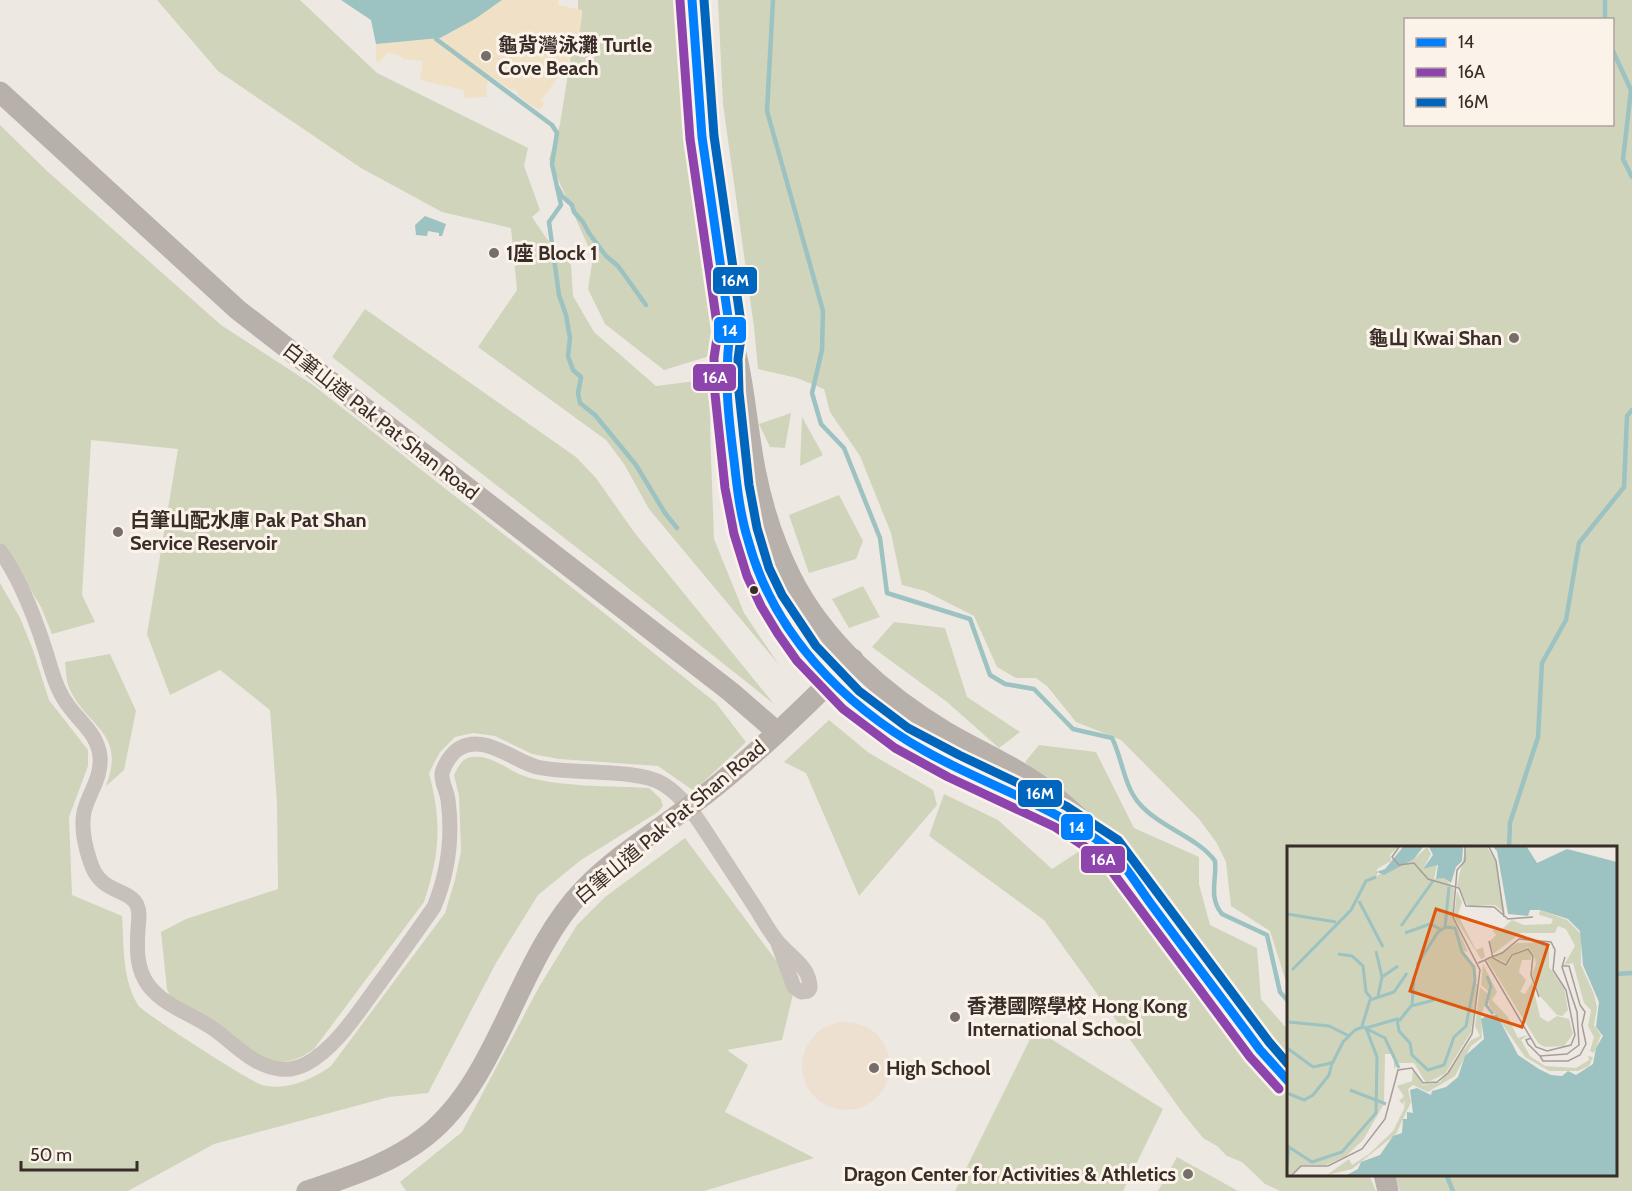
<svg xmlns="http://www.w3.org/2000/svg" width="1632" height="1191" font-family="Cabin,'Noto Sans TC',sans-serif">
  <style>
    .green { fill: #d0d4bb; fill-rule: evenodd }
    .sand { fill: #f0e0c6 }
    .plaza { fill: #ede0d0 }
    .water { fill: #9cc2c1 }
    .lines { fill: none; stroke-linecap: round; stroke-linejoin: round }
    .stream { stroke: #9cc2c1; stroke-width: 4.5 }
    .street { stroke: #c8c0ba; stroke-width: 15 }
    .secondary { stroke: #b8b0ab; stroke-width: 21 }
    .bus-1-casing { stroke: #fbf2e9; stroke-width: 14 }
    .bus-2-casing { stroke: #fbf2e9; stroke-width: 14 }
    .bus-3-casing { stroke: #fbf2e9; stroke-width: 14 }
    .bus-1 { stroke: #0080ff; stroke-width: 9 }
    .bus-2 { stroke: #8e44ad; stroke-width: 9 }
    .bus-3 { stroke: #0065bd; stroke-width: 9 }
    .poi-dot { fill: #786e69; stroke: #fbf2e9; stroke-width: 2 }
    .bus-dot { fill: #392d28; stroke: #fbf2e9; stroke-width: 2 }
    .labels { text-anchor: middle; stroke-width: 6; stroke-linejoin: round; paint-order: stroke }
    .poi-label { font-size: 20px; font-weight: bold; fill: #392d28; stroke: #fbf2e9; text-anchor: start }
    .street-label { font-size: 20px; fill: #392d28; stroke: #fbf2e9 }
    .inset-river { fill: none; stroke: #9cc2c1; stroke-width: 3 }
    .inset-road { fill: none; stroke: #a69d98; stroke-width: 1.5 }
    .view { fill: #df570d; fill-opacity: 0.15; stroke: #df570d; stroke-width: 3 }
    .inset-edge { fill: none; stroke: #392d28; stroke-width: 3 }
    .line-badge { stroke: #fbf2e9; stroke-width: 2 }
    .badge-label { font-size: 16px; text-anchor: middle; font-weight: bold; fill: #fff }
  </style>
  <rect width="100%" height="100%" fill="#eee8e2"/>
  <g class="green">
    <polygon points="157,0 300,0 377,73 528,148 524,166 540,210 532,217 547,239 571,265 573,296 594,332 656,386 712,379 710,429 714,539 744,613 779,665 649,509 624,464 606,440 478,347 517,290 511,228 442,212 361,168 218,71"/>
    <polygon points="578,0 680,0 685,108 710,282 716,354 664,370 605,324 588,289 593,257 549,159 560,124 578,11"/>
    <path d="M718 0H1632V1191H1400L1393 1175 1616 1174V848H1288V988L1270 931 1231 906 1226 862 1216 842 1199 819 1121 740 1076 722 1047 686 1036 678H1016L997 667 974 616 925 591 902 585 891 533 860 456 830 412 824 389 797 378 758 369 754 327 723 104ZM1406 20H1612V124H1406Z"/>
    <path d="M0 125 47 171 221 325 313 385 589 601 716 703 746 742 694 791 658 766 559 759 532 754 495 736 473 733 455 737 440 752 429 773C442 823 440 853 424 902L314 1049C299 1060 287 1063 268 1062L173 1004 167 989 161 932 186 919 278 889 277 803 270 710 220 670 170 695 147 634 178 449 91 440 82 595 95 622 52 634 41 607 6 549 0 543Z"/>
    <polygon points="365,309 576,457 596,478 634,532 774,704 608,572 332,357"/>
    <polygon points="791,413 785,448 770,447 759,424"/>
    <polygon points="802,417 823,455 800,466"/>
    <polygon points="839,495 863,541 856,559 809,573 789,515"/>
    <path d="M0 583 20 618 33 650 49 700 88 750V766L69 817 72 895 122 916C124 946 122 979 138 1005 143 1013 251 1082 262 1085 287 1091 311 1080 331 1066L445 913 455 880 461 851 459 796 454 775C458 767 462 758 472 757 491 754 507 770 524 776 556 787 614 786 649 788L661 799 663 806 658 812 581 860 538 895 496 963 428 1093 389 1097 214 1144 128 1191H0Z"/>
    <polygon points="863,586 880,617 849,628 832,599"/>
    <polygon points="894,622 945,628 967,697 1020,732 999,748 947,702 872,647"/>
    <path d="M110 654 136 711 124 770 106 786C126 732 89 729 70 690 66 682 66 670 65 662Z"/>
    <polygon points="829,720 869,753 933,790 937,805 859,896 806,773 784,762"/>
    <path d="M1039 745 1096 752 1134 828 1199 857V884L1210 925 1257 948 1261 999 1288 1030V1063C1242 1006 1201 946 1155 889 1117 842 1070 803 1025 762Z"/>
    <polygon points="944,794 998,820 1052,869 1078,852 1097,858 1138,903 1280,1087 1288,1094 1288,1174 1369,1175 1376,1191 1280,1191 1265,1184 1242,1162 1227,1156 1217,1146 1203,1138 1182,1112 1044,920 929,836"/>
    <polygon points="685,838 795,986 782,1040 727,1050 748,1065 725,1112 814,1158 704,1191 406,1191 400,1182 462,1132 539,987 577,925 605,897"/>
    <polygon points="1035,1029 1163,1109 1123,1191 955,1191"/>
    <polygon points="1177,1157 1238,1191 1158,1191"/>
  </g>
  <path class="sand" d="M502 0H559L558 5 582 10C582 48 562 71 541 101L545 104 539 110 517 95 519 93 513 88 511 90 491 76C486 83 486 88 487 97L465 98 464 90 420 80 423 61 403 59 397 54 388 53 378 63 376 61V44L440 38 475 19Z"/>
  <circle class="plaza" cx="846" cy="1066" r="44"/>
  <g class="water">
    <polygon points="341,0 502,0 475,19 440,38 376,44 371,20"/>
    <polygon points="425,216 446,224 442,236 439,236 439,233 428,231 427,236 416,235 415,225"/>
  </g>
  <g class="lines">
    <g class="stream">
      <path d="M773 0 767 111 823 311 822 350 812 393 821 424 844 448 880 538 887 593 970 619 990 675 1005 684 1034 689 1073 729 1112 738C1122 758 1124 785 1138 802 1158 827 1198 837 1215 861 1217 880 1208 897 1222 914L1267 935 1280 992 1288 1001"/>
      <polyline points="1605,0 1605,20"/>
      <polyline points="436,39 552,125 557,133 552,164 561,205 549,222 559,295 566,315 570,338 568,356 573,370 581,377 578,393 580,403 595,415 636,465 665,513 677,528"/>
      <polyline points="1612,49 1631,90 1623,159 1632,177"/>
      <polyline points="558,188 562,196 572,205 574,212 583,222 589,233 606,256 618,266 646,305"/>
      <polyline points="1509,848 1510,823 1538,737 1542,663 1566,620 1579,543 1624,487 1627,416 1632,410"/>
      <polyline points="1616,974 1632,973"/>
      <polyline points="1446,1174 1453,1191"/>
    </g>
    <path class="street" d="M0 551C19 577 35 618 45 649 50 664 53 679 60 692 71 717 97 729 100 756 102 778 89 792 84 812 81 827 85 846 90 861 100 895 128 887 137 905 140 912 139 920 138 928 137 946 136 964 145 980 158 1004 193 1014 215 1030 235 1044 253 1066 280 1069 289 1070 298 1068 306 1064 337 1047 358 1012 379 984 397 959 416 933 434 907 448 873 453 837 448 800 447 791 441 782 442 773 444 765 452 752 460 748 485 734 514 761 537 767 571 775 637 768 663 784 684 797 697 818 710 838 725 861 740 884 755 907 762 918 769 931 777 941 790 957 810 966 810 988L808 991 801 992 794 987 777 941"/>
    <g class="secondary">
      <path d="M692 0 702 137 730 331C744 376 746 423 755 469 762 506 774 543 791 577 823 641 884 695 946 732 973 748 1003 761 1029 778 1065 801 1095 832 1122 864L1260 1050 1288 1081"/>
      <polyline points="0,92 238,310 731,692 777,732"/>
      <polyline points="727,351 729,421 743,524 762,580 781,616 802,647 831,681 852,702 903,739 1067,820"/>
      <polyline points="1384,1174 1388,1191"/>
      <path d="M307 1191C348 1177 391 1164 426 1136 501 1076 516 960 584 889 619 853 666 825 706 794 758 753 806 706 853 659"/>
    </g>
    <defs>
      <path id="bus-1" d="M692 0 702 137 730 331C724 378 728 414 734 460 737 487 740 514 748 540 773 633 843 705 925 751 985 785 1052 805 1107 847 1121 858 1139 888 1151 904 1187 953 1224 1001 1260 1050L1288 1081"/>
      <polyline id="bus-2" points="680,1 690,139 718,331 714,358 715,394 725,488 734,534 747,576 761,606 778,634 797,661 843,709 895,748 948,777 1055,827 1102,858 1250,1057 1279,1089"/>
      <polyline id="bus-3" points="704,0 714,136 742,330 738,359 739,392 749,485 757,528 769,568 782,595 816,646 859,691 908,728 959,755 1066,806 1118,840 1269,1042 1288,1064"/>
    </defs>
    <use href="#bus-1" class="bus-1-casing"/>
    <use href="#bus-2" class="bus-2-casing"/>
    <use href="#bus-3" class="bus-3-casing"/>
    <use href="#bus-1" class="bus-1"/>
    <use href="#bus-2" class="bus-2"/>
    <use href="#bus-3" class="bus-3"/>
  </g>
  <g class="poi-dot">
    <circle cx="486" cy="56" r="6"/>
    <circle cx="494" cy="253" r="6"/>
    <circle cx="1514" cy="338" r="6"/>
    <circle cx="118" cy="532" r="6"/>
    <circle cx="955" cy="1017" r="6"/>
    <circle cx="874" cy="1068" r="6"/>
    <circle cx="1188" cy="1174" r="6"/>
  </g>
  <circle class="bus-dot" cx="754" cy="590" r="5"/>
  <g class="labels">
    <g class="poi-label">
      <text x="498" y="52">龜背灣泳灘 Turtle<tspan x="498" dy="23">Cove Beach</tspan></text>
      <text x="506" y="260">1座 Block 1</text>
      <text x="1502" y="345" text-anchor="end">龜山 Kwai Shan</text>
      <text x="130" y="527">白筆山配水庫 Pak Pat Shan<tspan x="130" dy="23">Service Reservoir</tspan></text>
      <text x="967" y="1013">香港國際學校 Hong Kong<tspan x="967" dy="23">International School</tspan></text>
      <text x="886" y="1075">High School</text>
      <text x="1176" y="1181" text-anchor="end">Dragon Center for Activities &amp; Athletics</text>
    </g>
    <g class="street-label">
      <text transform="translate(381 421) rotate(38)" y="7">白筆山道 Pak Pat Shan Road</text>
      <text transform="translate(670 822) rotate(-40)" y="7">白筆山道 Pak Pat Shan Road</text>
    </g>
  </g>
  <g transform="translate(1287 846)">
    <rect width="330" height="330" fill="#eee8e2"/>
    <path d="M0 1H111L103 9 104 15 90 23 89 30 127 13 140 1 144 8 136 23 150 19 147 33 158 32 167 43 166 71 181 106 176 105 169 80 158 81 167 82 171 98 186 121 187 136 191 139 184 186 158 228 139 237 127 217H112L107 223V208H98L97 258 76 294 59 310 39 319H15L4 329H0ZM179 1H200L209 16 218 68 208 59 181 60 170 39ZM170 45 175 56 171 69 189 104 196 101 198 111 194 113 167 71ZM253 64 280 74 294 88V119L307 148 310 162 307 179 314 189 307 207 303 205 307 191 301 180 304 164 297 157 286 117 277 119 288 100 279 83 271 80 268 87H234L206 108 202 96 209 89 205 84H214L225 74 237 79 264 78 266 73 252 69ZM257 96 262 100V121L277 142 281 164 275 170 270 169 251 148 245 128 249 118 247 109 241 101 224 109 221 118 207 111 230 97ZM239 102 245 108 244 114H235L232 126 239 134 233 146 238 148 245 136 253 171 261 176 270 170 282 173 286 188 277 200 258 201 251 197 200 114 205 111 220 120 226 110ZM196 118 210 146 205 154 221 171 231 192 241 189 234 194 243 210 258 220 289 222 302 214 301 210 306 211 302 220 291 225H262L238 211 202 159 201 145 194 139ZM193 141 201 148 194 171 195 192 184 200 168 230 141 246 126 239 121 243 124 256 109 288 65 323 40 329 62 313 65 319 82 308 106 285 117 263 118 254 116 258 112 255 117 250 110 240 125 235 126 224 136 239 153 236 184 194 193 190 188 180Z" fill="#d0d4bb"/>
    <path d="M116 1H136L127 13 97 29 90 26 89 30V26L98 23ZM142 1H176L175 15 169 21 164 37 157 32 149 33 151 19 136 23 146 9ZM206 1H240L250 17 280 3 330 16V329H60L71 323 74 316 93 309 106 290 115 287 116 273H120V266L126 267 123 244 130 242 144 249 145 245 159 241 171 231 178 210 197 193 194 173 199 170 210 169 231 209 252 223 264 229 275 230 281 225 289 229 306 218 309 202 316 190 309 181 312 156 296 119 293 85 281 73 253 64H243L241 70 221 68 210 5Z" fill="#9cc2c1"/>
    <path class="inset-river" d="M72 55 96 101M0 68 49 76M114 80 146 35M118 87 143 78 155 84M89 105 95 131 91 150M51 108 65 110 76 120 79 146 84 152M130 119 151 86 159 81M5 124 64 64 79 35 89 31M200 130 204 140 199 159 206 168M95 131 111 120M125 159 127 131M112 175 124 160 147 154M2 176 42 180 62 190M75 180 83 154 107 146 120 127M0 202 26 221 40 218 46 216 56 196 68 184 76 181 98 192 112 222M63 244 99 258M0 247 17 254 26 249 42 229 45 217M0 320 2 301 25 316 55 306 89 267 90 211 79 182 110 173 112 185 123 197 125 209 141 224 157 219 167 191 179 180 188 134 187 121 175 106 168 82 158 81 162 41"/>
    <path class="inset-road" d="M112 1 105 11 112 19 127 17 141 33 172 42 179 60 207 61 221 73 246 71M202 1 209 15 217 71M202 95 206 112 219 119 225 109 241 103 246 110 244 129 252 151M191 117 198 114 202 112 215 107 232 93 264 96 268 104 266 124 279 144 288 189 284 199 260 205 249 201 198 114M244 192 239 194 241 198 253 210 280 208 292 199 290 166 275 121 278 111M253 210 256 215H281L293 209 299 198 295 179 298 166 293 159 282 120H275M5 329 14 320H41L75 303 98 273 111 224 125 222 136 237 150 236 161 227 185 188 193 124 166 71 170 24 178 15V1"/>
    <path class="view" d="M149 63 261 99 235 181 123 145Z"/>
    <rect width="330" height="330" class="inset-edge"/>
  </g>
  <g class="line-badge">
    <rect x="712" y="266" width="46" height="29" rx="6" fill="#0065bd"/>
    <rect x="713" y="316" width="34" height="28" rx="6" fill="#0080ff"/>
    <rect x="692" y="363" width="45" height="29" rx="6" fill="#8e44ad"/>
    <rect x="1017" y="779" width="46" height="29" rx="6" fill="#0065bd"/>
    <rect x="1060" y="813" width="34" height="28" rx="6" fill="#0080ff"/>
    <rect x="1080" y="845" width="46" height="29" rx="6" fill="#8e44ad"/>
  </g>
  <g class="badge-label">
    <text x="735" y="286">16M</text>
    <text x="730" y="336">14</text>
    <text x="715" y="383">16A</text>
    <text x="1040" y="799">16M</text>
    <text x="1077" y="833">14</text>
    <text x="1103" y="865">16A</text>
  </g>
  <rect x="1404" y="18" width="210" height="108" fill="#fbf2e9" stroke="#ada39c" stroke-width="1.5"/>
  <rect x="1416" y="38" width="30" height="9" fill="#0080ff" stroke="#ada39c" stroke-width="1.5"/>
  <text x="1458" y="48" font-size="18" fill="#392d28">14</text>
  <rect x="1416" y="68" width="30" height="9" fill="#8e44ad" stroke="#ada39c" stroke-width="1.5"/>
  <text x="1458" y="78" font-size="18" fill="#392d28">16A</text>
  <rect x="1416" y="98" width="30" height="9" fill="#0065bd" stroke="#ada39c" stroke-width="1.5"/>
  <text x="1458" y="108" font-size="18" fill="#392d28">16M</text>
  <path d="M21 1161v9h116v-9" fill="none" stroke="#392d28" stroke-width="3"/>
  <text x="30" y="1161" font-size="18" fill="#392d28" stroke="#fbf2e9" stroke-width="4.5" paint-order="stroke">50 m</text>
</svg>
